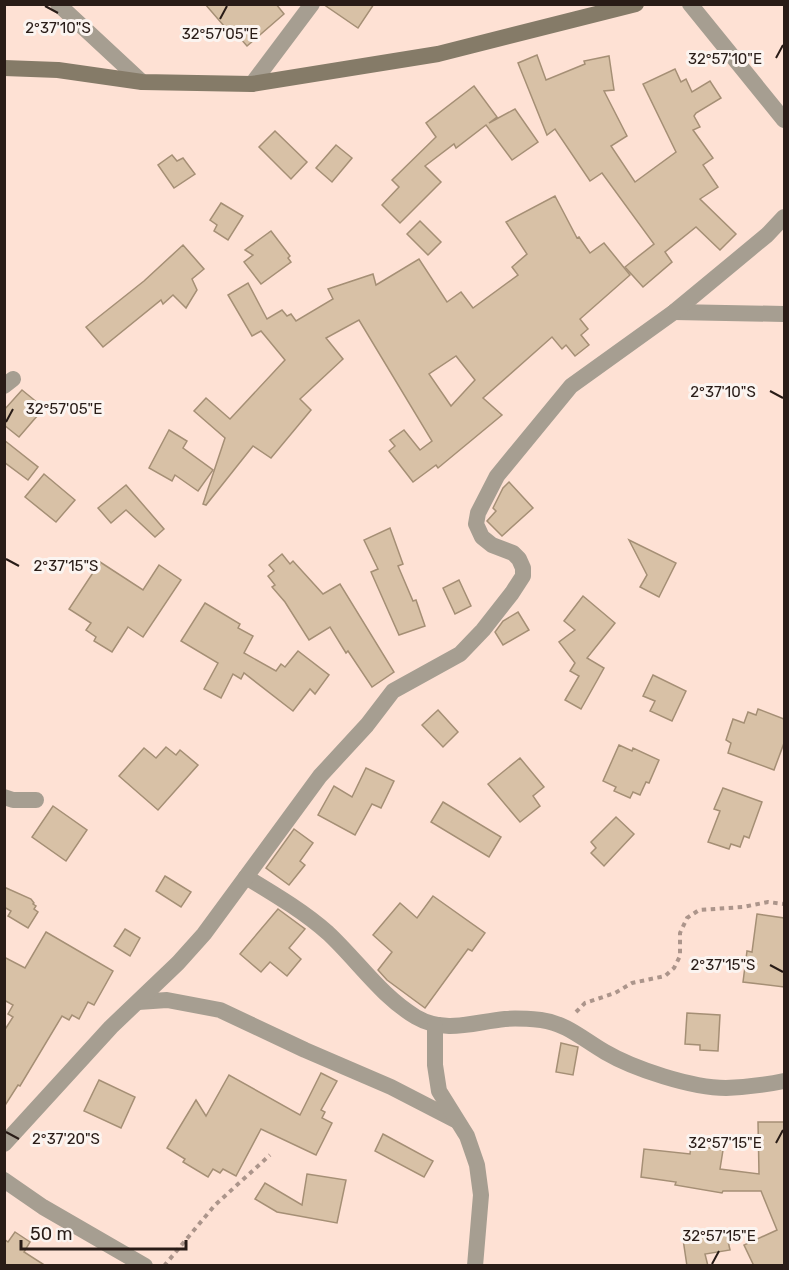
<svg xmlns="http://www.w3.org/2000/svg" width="789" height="1270" font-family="Rubik,sans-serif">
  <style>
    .building { fill: #d8c1a6; stroke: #a58f75; stroke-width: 1.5; fill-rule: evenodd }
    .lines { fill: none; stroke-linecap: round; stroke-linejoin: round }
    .path { stroke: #ac958b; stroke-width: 4; stroke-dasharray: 4.5 4.5; stroke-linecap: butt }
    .minor { stroke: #a69e91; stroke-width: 16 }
    .secondary { stroke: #857b68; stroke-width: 16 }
    .ticks { fill: none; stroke: #291c17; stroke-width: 2 }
    .ticks-label { font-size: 15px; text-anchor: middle; fill: #291c17; stroke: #fbf4f0; stroke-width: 6; stroke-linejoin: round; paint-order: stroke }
  </style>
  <rect width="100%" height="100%" fill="#fee1d4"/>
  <g class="building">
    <polygon points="205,4 276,4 284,14 247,46 233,30 230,33"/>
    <polygon points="323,4 374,4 358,28"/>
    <polygon points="537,55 546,80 585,64 584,61 609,56 614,90 604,91 627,136 611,146 635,182 676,152 643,84 675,69 681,82 686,79 692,92 710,81 721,98 696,113 694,116 700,127 693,130 713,158 703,165 718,187 700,199 736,234 720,250 696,227 665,252 672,262 643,287 625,267 654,244 602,173 590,181 555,129 547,135 518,63"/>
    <polygon points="474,86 497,117 489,123 515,109 538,142 512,160 486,125 456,148 454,144 425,166 441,182 400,223 382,205 399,187 392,180 436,137 426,123"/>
    <polygon points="275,131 307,162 291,179 259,147"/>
    <polygon points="336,145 352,158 332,182 316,168"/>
    <polygon points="172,155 177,161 183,158 195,174 174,188 158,165"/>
    <path d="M555 196 577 238 579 237 590 253 604 243 630 275 580 319 588 329 581 335 589 345 575 356 566 345 562 349 552 337 483 398 502 415 438 468 436 465 413 482 389 451 395 446 390 440 404 430 420 450 432 441 359 320 326 338 343 359 300 399 311 410 271 458 253 446 206 505 203 504 225 438 194 411 206 398 230 419 285 360 261 331 252 336 228 295 248 283 267 319 282 310 287 316 291 314 296 321 333 299 328 289 373 274 376 285 419 259 447 302 461 292 473 308 518 275 512 267 527 254 506 222ZM456 356 475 380 451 406 429 374Z"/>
    <polygon points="221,203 243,216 228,240 214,231 217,225 210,220"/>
    <polygon points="420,221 441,242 428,255 407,234"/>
    <polygon points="271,231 290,256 288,258 291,262 261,284 244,262 253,255 245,250"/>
    <polygon points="183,245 204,269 192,279 197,290 186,308 173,295 163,304 161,300 103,347 86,327 144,281"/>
    <polygon points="22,390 44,408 19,437 4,425 4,410"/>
    <polygon points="169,430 187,441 183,448 213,470 198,491 175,475 172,481 149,468"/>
    <polygon points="4,440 38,467 28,480 4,462"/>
    <polygon points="44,474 75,500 56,522 25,497"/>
    <polygon points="509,482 533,508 502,536 487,521 496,511 493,508 503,488"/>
    <polygon points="126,485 164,529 155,537 126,510 111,523 98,508"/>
    <polygon points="390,528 403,564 398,566 413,601 416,600 425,626 399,635 371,572 378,569 364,540"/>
    <polygon points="629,540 676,563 659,597 640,587 647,575"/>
    <polygon points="282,554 290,564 293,561 323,594 340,584 394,672 372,687 348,651 346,653 330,627 309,640 285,602 272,587 275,585 268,576 274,571 269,565"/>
    <polygon points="100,562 143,590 159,565 181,580 143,637 128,627 112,652 94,641 96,637 86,630 91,623 69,609"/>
    <polygon points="459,580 471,606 455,614 443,588"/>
    <polygon points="583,596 615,623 587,658 604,668 581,709 565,700 579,676 570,671 575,663 559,642 575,630 564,621"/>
    <polygon points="205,603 240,624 238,628 253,636 244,653 276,671 281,664 285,667 298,651 329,675 315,694 310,689 293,711 244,673 241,679 233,674 221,698 204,689 218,663 181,641"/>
    <polygon points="518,612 529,630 503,645 495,632 503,621"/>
    <polygon points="653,675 686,691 672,721 650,711 655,701 643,696"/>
    <polygon points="758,709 784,719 784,743 774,770 728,753 731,743 726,740 733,719 744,723 748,712 756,715"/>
    <polygon points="438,710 458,732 443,747 422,725"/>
    <polygon points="619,745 632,751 633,748 659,760 649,783 646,782 640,795 633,792 630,798 614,791 616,787 603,781"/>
    <polygon points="166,747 176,755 180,750 198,765 158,810 119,776 144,748 156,758"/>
    <polygon points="520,758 544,787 533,796 540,806 520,822 488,784"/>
    <polygon points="366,768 394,781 381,808 372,804 355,835 318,815 334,786 352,797"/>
    <polygon points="723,788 762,802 749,838 744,836 740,847 731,844 729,849 708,842 720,811 714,809"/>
    <polygon points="443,802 501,837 489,857 431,822"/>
    <polygon points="53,806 87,830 66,861 32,837"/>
    <polygon points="616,817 634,834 604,866 591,853 596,848 591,842"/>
    <polygon points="294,829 313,843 300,861 305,865 289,885 266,868"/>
    <polygon points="165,876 191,892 181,907 156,891"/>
    <polygon points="4,887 31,899 34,903 33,904 36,906 34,909 38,912 28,928 8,916 11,911 4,907"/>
    <polygon points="433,896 485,933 472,951 468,949 425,1008 387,980 378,970 392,952 373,935 400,903 417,918"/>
    <polygon points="278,909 305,929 289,948 301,959 287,976 270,962 261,972 240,954"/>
    <polygon points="757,914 784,918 784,987 743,982 747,951 752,952"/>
    <polygon points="125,929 140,938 130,956 114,946"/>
    <polygon points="46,932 113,971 94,1005 88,1002 79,1019 72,1015 69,1020 62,1016 20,1086 18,1085 4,1107 4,1031 13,1017 8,1014 13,1005 4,1000 4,957 25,968"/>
    <polygon points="687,1013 720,1015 718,1051 700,1050 700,1045 685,1044"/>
    <polygon points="561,1043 578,1047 573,1075 556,1072"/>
    <polygon points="321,1073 337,1081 321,1110 325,1112 322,1118 332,1123 316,1155 261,1129 236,1176 223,1169 220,1173 213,1169 208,1177 183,1162 185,1159 167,1148 196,1100 206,1116 229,1075 300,1115"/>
    <polygon points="99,1080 135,1097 121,1128 84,1111"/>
    <polygon points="758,1122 784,1122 784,1266 754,1266 744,1245 777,1230 761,1191 723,1191 722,1193 675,1185 676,1182 641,1177 644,1149 690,1154 691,1145 723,1150 720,1169 759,1174"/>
    <polygon points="383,1134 433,1161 424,1177 375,1151"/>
    <polygon points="307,1174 346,1180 337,1223 277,1212 255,1199 265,1183 302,1205"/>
    <polygon points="15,1232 30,1242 24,1252 46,1266 4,1266 4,1239 8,1242"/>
    <polygon points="726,1232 730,1250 705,1254 708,1266 687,1266 683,1239"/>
  </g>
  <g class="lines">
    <g class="path">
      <polyline points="576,1012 585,1003 615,993 632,983 665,976 674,968 680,956 680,933 687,918 699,910 743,907 768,902 784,904"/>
      <polyline points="164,1266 215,1205 270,1155"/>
    </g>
    <g class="minor">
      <polyline points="58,4 142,82"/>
      <polyline points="690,4 784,120"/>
      <polyline points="252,84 312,4"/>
      <polyline points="674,312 784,314"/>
      <polyline points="4,386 13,379"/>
      <polyline points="4,797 13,800 36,800"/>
      <path d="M246 877C274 894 303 911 328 933 358 961 381 996 416 1017 445 1034 474 1022 505 1019 516 1018 530 1019 541 1020 566 1023 584 1040 605 1052 634 1069 692 1088 726 1088 746 1087 765 1085 784 1081"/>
      <polyline points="138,1002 167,1000 220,1010 305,1050 391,1087 455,1120"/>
      <polyline points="435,1026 435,1065 439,1091 467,1136 477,1165 481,1195 475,1266"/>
      <polyline points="4,1144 111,1027 178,963 204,934 320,776 367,725 393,691 460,654 483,630 512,593 523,576 523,568 519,559 513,553 492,545 482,537 476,524 478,513 497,476 571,386 674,312 767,235 784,217"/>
      <polyline points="4,1180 43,1207 145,1266"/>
    </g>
    <polyline class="secondary" points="4,68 58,70 142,82 252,84 438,54 636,4"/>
  </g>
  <path class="ticks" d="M45 6 58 13M220 19 227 6M776 58 783 45M770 391 783 398M6 422 13 409M6 559 19 566M770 965 783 972M6 1132 19 1139M776 1143 783 1130M712 1264 719 1251"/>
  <g class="ticks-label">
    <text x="58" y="33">2°37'10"S</text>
    <text x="220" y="39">32°57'05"E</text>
    <text x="725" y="64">32°57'10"E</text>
    <text x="723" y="397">2°37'10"S</text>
    <text x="64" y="414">32°57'05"E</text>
    <text x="66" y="571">2°37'15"S</text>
    <text x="723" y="970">2°37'15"S</text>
    <text x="66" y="1144">2°37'20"S</text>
    <text x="725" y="1148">32°57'15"E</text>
    <text x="719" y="1241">32°57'15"E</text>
  </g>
  <rect width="789" height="1270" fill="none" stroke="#291c17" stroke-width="12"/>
  <path d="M21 1240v9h165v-9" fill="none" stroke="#291c17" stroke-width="3"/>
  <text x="30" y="1240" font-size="18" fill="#291c17" stroke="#fbf4f0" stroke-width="4.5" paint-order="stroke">50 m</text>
</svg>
